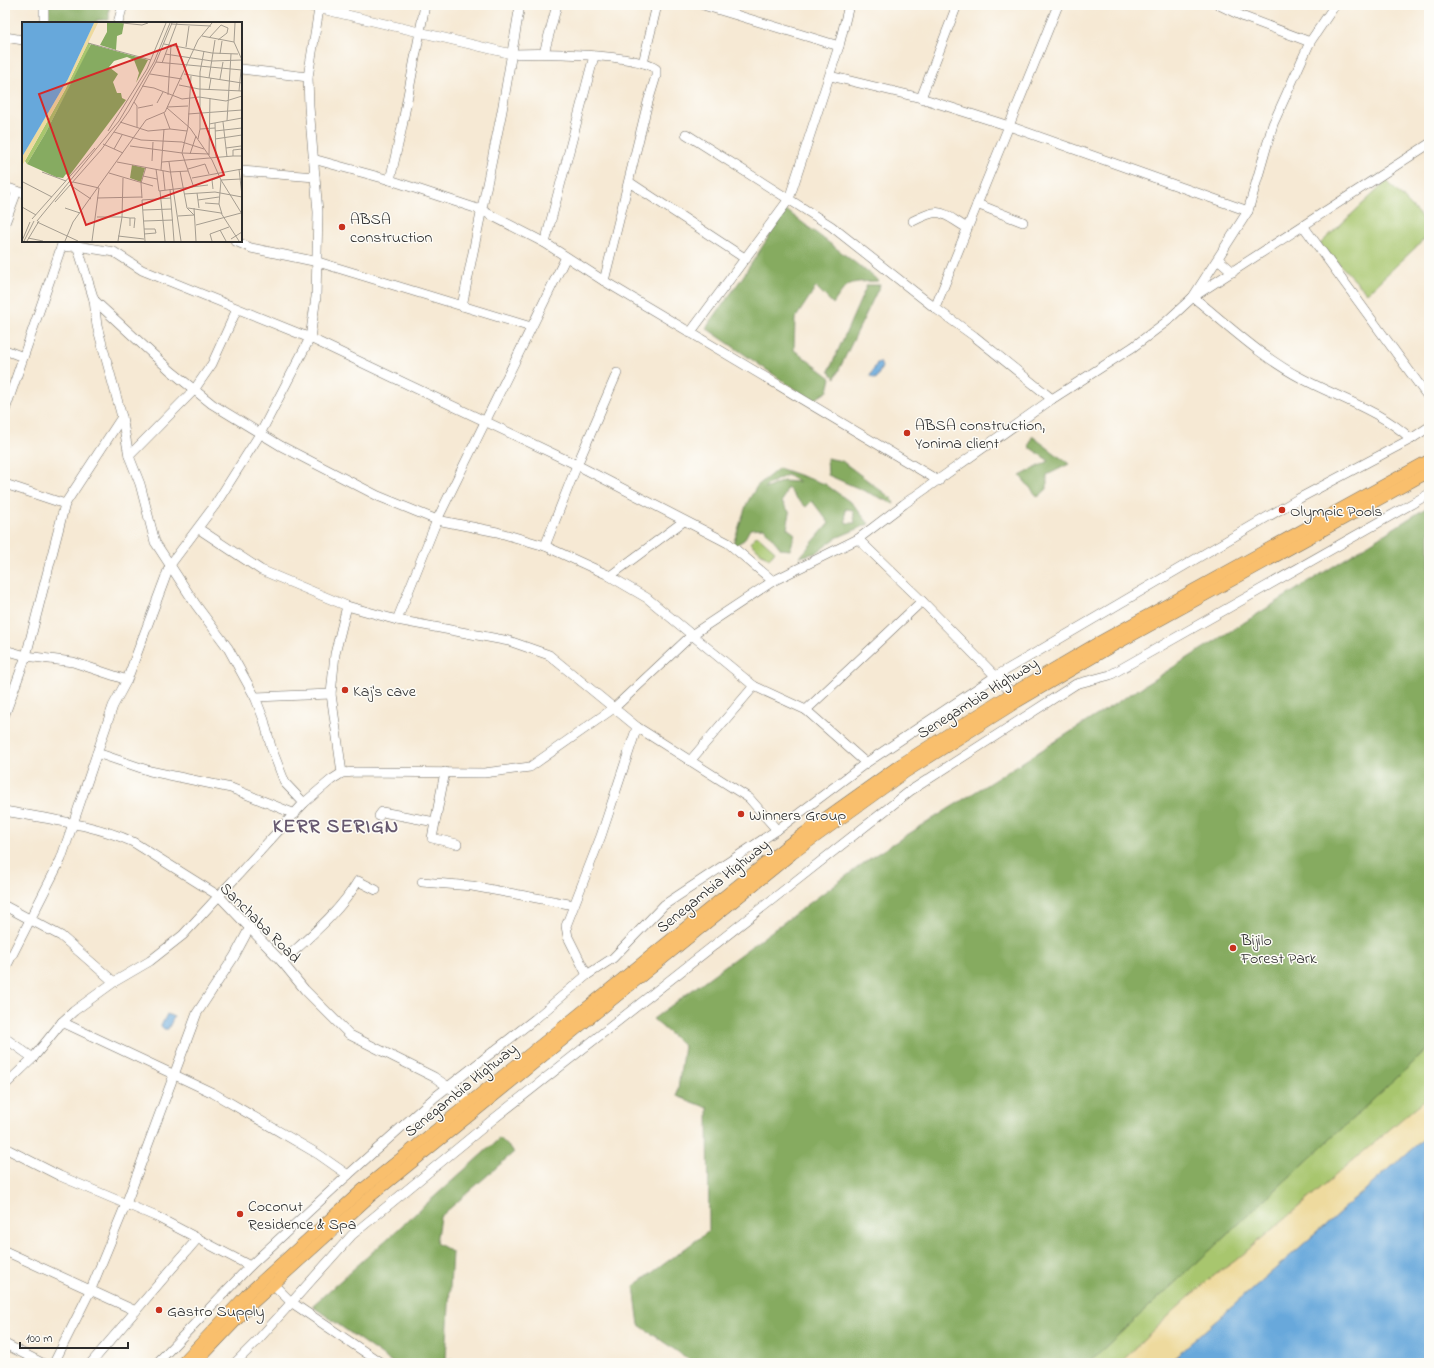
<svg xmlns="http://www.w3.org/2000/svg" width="1434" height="1368" font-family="'Indie Flower',sans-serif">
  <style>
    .green { fill: #a8c66e; stroke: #6a784c }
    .forest { fill: #86ab61; stroke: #586b46; fill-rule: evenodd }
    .sand { fill: #eeda9e; stroke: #8c8264 }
    .water { fill: #67a8db; stroke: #496a83 }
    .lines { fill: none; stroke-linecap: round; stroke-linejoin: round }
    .minor-casing { stroke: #726e66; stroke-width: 10 }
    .major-casing { stroke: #726e66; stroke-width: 12 }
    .minor { stroke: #fff; stroke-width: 9 }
    .major { stroke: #f9bf6d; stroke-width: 11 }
    .poi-dot { fill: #c8321e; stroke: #fdfcf7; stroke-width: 1.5 }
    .labels { text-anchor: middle; stroke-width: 3; stroke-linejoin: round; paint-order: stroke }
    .poi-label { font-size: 16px; fill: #2b2b2b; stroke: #fdfcf7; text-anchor: start }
    .street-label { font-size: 16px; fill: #2b2b2b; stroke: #fdfcf7 }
    .district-label { font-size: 20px; font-weight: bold; letter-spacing: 1px; fill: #66586f; stroke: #fdfcf7 }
    .inset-road { fill: none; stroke: #a59d90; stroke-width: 1 }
    .view { fill: #d62828; fill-opacity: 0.15; stroke: #d62828; stroke-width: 2 }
    .inset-edge { fill: none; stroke: #2b2b2b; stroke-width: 2 }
  </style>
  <rect width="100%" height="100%" fill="#fdfcf7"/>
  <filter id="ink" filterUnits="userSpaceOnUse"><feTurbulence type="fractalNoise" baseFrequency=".025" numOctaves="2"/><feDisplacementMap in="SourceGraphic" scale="8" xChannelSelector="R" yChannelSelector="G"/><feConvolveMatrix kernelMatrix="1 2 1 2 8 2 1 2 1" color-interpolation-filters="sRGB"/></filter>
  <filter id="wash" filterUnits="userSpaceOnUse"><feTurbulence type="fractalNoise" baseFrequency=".012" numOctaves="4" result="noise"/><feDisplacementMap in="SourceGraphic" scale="16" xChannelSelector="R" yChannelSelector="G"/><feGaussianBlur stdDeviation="0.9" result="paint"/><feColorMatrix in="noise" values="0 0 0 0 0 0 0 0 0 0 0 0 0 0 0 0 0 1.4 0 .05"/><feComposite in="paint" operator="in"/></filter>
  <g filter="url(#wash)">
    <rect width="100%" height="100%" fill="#f6e9d4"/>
    <g class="green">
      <polygon points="1387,181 1429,225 1429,235 1367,293 1320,244"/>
      <polygon points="757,535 775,551 769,559 750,543"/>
      <polygon points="1429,1048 1429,1096 1235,1261 1208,1280 1175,1310 1120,1363 1088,1363"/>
    </g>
    <g class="forest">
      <polygon points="44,5 109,5 109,20 97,20 96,23 44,23"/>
      <path d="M786 210 879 281C850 283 850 278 833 304L816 287 795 319 794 350 831 378 828 391 812 401 706 328 742 278Z"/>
      <polygon points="867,285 880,285 835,378 829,371"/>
      <polygon points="1032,436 1069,464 1047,475 1047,489 1038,497 1020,476 1049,461 1029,447"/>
      <polygon points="827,458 842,461 892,499 894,504 828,475"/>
      <path d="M779 468 825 484 853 504 869 524 836 538 816 553 800 557 829 523 812 501 806 507 795 497 787 487 782 502 790 513 787 528 795 534 790 550 781 549 764 528 750 529 744 540 732 547 747 503 757 486ZM787 475 799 482 783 481 765 489 767 485ZM845 509 853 510 855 523H846Z"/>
      <polygon points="1429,506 1429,1048 1088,1363 694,1363 639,1325 634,1286 709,1231 708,1108 677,1096 684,1046 653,1019 872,857"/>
      <polygon points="500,1138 514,1152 440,1217 436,1243 452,1252 446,1359 467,1363 393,1363 312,1306"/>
    </g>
    <polygon class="sand" points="1429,1096 1429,1134 1168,1363 1120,1363 1175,1310 1208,1280 1235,1261"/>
    <g class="water">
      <polygon points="880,362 882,367 876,379 870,376 877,363"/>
      <polygon points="167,1014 174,1017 168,1029 164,1029 161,1026"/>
      <polygon points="1429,1134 1429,1363 1168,1363"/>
    </g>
  </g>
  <g filter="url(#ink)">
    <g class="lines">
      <defs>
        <g id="minor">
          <path d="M305 5 512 54C541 53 635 53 656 69V76L648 102 604 281"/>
          <polyline points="703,5 839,46 849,5"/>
          <polyline points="1219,5 1244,17 1310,42"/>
          <path d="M1335 5 1310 42 1273 124 1248 211 1193 297C1228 325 1262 358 1303 379 1339 398 1381 411 1411 439"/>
          <polyline points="44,23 44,5"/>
          <polyline points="118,23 123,5"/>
          <polyline points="5,37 23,40"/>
          <polyline points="544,53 557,5"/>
          <polyline points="643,63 657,5"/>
          <polyline points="241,69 308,77"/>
          <polyline points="830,76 921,98 1009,126 1248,211"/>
          <polyline points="921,98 957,5"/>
          <polyline points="686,134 831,226 935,308 974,336 1052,399"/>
          <polyline points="313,159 390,180 481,210 545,243 604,281 939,481"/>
          <polyline points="241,171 315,177"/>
          <polyline points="390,180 402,127 425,5"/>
          <polyline points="629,182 746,259"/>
          <polyline points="5,187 23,193"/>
          <polyline points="977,204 1023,222"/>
          <path d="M913 221C942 206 940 212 967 228"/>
          <polyline points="5,223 17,191"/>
          <polyline points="1304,227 1429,398"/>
          <polyline points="235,241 251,248 318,262 531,327"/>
          <polyline points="76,242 94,300 97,326 122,417 129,456 140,484 155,542 196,605 228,648 255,697 264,720 271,747 285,783 304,803"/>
          <polyline points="545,243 594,56"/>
          <polyline points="61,247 77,246 114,252 142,270 310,338 577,465 728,543 773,581"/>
          <polyline points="1218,259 1233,272"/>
          <polyline points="94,300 171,371 212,404 281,446 378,496 437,520 497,532 545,546 606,574 647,598 754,686 806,710 866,763"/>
          <polyline points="462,306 502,111 520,5"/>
          <polyline points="935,308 1058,5"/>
          <polyline points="690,333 789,199 839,46"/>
          <polyline points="5,350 23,357"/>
          <polyline points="5,410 63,242"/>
          <polyline points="129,456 194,390 212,364 237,309"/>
          <polyline points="5,484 65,504"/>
          <polyline points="199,529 261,570 347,606 397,620 509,641 549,655 637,727 749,798 777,830"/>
          <polyline points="858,539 922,601 1012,693"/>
          <polyline points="545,546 577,465 617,373"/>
          <polyline points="610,576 684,521"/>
          <polyline points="397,620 437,520 566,257"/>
          <polyline points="5,650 26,656 73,662 127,680"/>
          <polyline points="255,697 331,694"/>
          <polyline points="806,710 922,601"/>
          <polyline points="5,714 26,656 65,504 122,417"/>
          <polyline points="97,753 150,771 231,788 295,814"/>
          <polyline points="690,761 754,686"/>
          <polyline points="445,772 432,838 457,844"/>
          <polyline points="342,773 331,694 335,654 347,606"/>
          <path d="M5 811C47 819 93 824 133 842L219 896 282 962 305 990 350 1035 434 1077 470 1102"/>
          <polyline points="379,816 382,812 435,822"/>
          <polyline points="422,882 472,886 574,905"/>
          <polyline points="5,906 61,936 114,982"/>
          <path d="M282 962C309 937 339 913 358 881L376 890"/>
          <polyline points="5,969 61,859 113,706 127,680 170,565 215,505 260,434 310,338 316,297 318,212 309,107 308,77 319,9"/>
          <polyline points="587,975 568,937 566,926 601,836 637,727"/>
          <polyline points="62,1022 213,1093 318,1154 348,1175"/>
          <polyline points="5,1038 33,1058"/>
          <polyline points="5,1085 33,1058 62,1022 74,1011 114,982 150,961 183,935 304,803 331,780 342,773 356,772 484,773 530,767 614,708 693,634 773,581 858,539 904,504 1052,399 1133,347 1166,322 1193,297 1429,144"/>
          <polyline points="5,1148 60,1176 157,1217 250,1266"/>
          <polyline points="5,1251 136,1311"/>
          <polyline points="273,1284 291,1302 381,1363"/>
          <polyline points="5,1344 42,1363"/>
          <polyline points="54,1363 91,1289 126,1204 197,1013 234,957 250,927"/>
          <polyline points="91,1363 198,1238"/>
          <polyline points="157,1363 250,1266 348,1175 435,1097 535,1019 587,975 613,958 664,905 777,830 866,763 996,676 1298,499 1411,439 1429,427"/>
          <polyline points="235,1363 256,1342 352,1235 491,1121 910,791 1076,684 1110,675 1429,494"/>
        </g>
        <g id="major">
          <polyline points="182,1363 246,1295 364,1188 786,846 901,764 1012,693 1099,642 1429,460"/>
          <polyline points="196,1363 253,1303 371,1196 792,854 906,772 1017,702 1104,651 1429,472"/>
        </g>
      </defs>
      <use href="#minor" class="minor-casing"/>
      <use href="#major" class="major-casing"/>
      <use href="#minor" class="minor"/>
      <use href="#major" class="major"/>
    </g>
  </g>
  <g class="poi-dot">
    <circle cx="342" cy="227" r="4"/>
    <circle cx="907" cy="433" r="4"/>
    <circle cx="1282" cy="510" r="4"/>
    <circle cx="345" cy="690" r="4"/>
    <circle cx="741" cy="814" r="4"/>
    <circle cx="1233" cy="948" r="4"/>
    <circle cx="240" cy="1214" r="4"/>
    <circle cx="159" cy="1310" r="4"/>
  </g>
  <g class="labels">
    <g class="poi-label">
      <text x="350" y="224">ABSA<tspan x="350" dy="18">construction</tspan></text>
      <text x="915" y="430">ABSA construction,<tspan x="915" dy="18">Yonima client</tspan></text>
      <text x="1290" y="516">Olympic Pools</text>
      <text x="353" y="696">Kaj's cave</text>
      <text x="749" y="820">Winners Group</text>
      <text x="1241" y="945">Bijilo<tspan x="1241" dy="18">Forest Park</tspan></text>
      <text x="248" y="1211">Coconut<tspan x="248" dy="18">Residence &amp; Spa</tspan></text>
      <text x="167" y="1316">Gastro Supply</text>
    </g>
    <g class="street-label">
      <text transform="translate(977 697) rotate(-32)" y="6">Senegambia Highway</text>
      <text transform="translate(712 885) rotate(-39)" y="6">Senegambia Highway</text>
      <text transform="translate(261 922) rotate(45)" y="6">Sanchaba Road</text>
      <text transform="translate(460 1089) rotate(-39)" y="6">Senegambia Highway</text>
    </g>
    <g class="district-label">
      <text x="336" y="832">KERR SERIGN</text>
    </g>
  </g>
  <g transform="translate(22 22)">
    <rect width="220" height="220" fill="#f6e9d4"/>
    <path d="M66 21H69L65 31 23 112 5 142 3 139 43 68Z" fill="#a8c66e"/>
    <path d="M85 1H102L100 12 95 14 94 28 78 23 85 10ZM69 22 126 38 114 61 117 51 112 38 105 35 92 39 87 45 96 52 91 60 95 71H99L100 76 104 78 47 154 44 152 41 156 34 155 5 142 23 112ZM110 143 123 146 119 160 108 156Z" fill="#86ab61"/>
    <path d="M72 1H76L43 68 0 144V135L46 57Z" fill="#eeda9e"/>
    <path d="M0 1H72L46 57 0 135Z" fill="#67a8db"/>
    <path class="inset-road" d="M100 1 120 3 126 1M213 1 212 20 220 38M149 2 189 4M180 14 212 20M187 16 199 3 206 6 205 11 196 18M66 21 129 38M142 22 190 31 216 32M164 25 167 4M143 32 190 39 220 38M198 32 200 19M134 40 220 48M140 41 155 1M128 52 160 57M162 52 220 61M169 54 166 105 160 131 171 163M187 56 193 18M198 57 201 40M157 63 177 67 220 69M120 64 132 66 160 77 177 75 204 79 220 74M187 68 189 56M217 69 219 48M146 73 149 23M112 80 115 84V105M135 81 141 70M145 85 166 84M116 86 131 83M145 86 168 106 190 138 199 158 197 182 200 192M142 91 148 107M166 92 220 88M205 99 209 32M98 100 126 109 148 107 165 109M201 100 205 135M193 101 194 135M187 102 220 96M178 107 193 106M86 109 125 47 144 1M193 109 220 106M92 110 119 118 160 120 182 127M176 117 178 107V50L182 29M193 117 220 113M81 122 101 131M108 124 160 131 187 132M204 126 219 124M92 127 100 113M168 132 174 114M187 133 188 76M211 134V128L220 127M130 139 131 120M95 140 148 150 166 149M140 140 211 134H220V138M147 140 159 219M134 147 137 169 186 163M166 147 183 142 187 152M217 147 220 174M139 148 142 107M141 149 143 168M158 149 165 186 172 193M20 150 44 159M87 151 131 164M121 154 135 157M101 156 100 195 108 196M170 156 220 147M219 157 199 158 220 192M1 160 30 175M51 160 77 166 70 219M48 163 69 177M148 167 152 219M191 167 190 158 198 155M138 169 143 219M175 171 177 186M162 172 193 170 220 175M75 176 120 175M120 176 119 161 124 145M176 178 197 175M33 180 79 128 107 89 134 40 150 1M183 181 197 182M0 185 14 193M43 186 58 191M166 186 199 191 217 219M172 186 174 219M121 188 150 187M156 194 172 193M75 195H100L96 219M10 197 73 126M15 199 97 99 132 40 148 1M122 199 151 198M15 200 56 219M174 203 219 191M108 204V196H113L112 206M122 207H133L134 211 122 212M198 208 204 219M96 214 122 217M6 216 21 219M209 217 220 210M0 219 8 200M2 219 12 199M5 219 17 199M43 219 51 200 124 98 143 90 176 18 190 1M123 219 120 178 149 176M190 219 188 212 207 205"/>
    <path class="view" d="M154 22 202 153 64 203 17 72Z"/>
    <rect width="220" height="220" class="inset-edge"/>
  </g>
  <rect width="1434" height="1368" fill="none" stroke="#fdfcf7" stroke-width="20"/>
  <path d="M20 1342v6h108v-6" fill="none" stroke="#2b2b2b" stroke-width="2"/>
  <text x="26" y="1342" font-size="12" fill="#2b2b2b" stroke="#fdfcf7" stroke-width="3" paint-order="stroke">100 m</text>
</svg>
